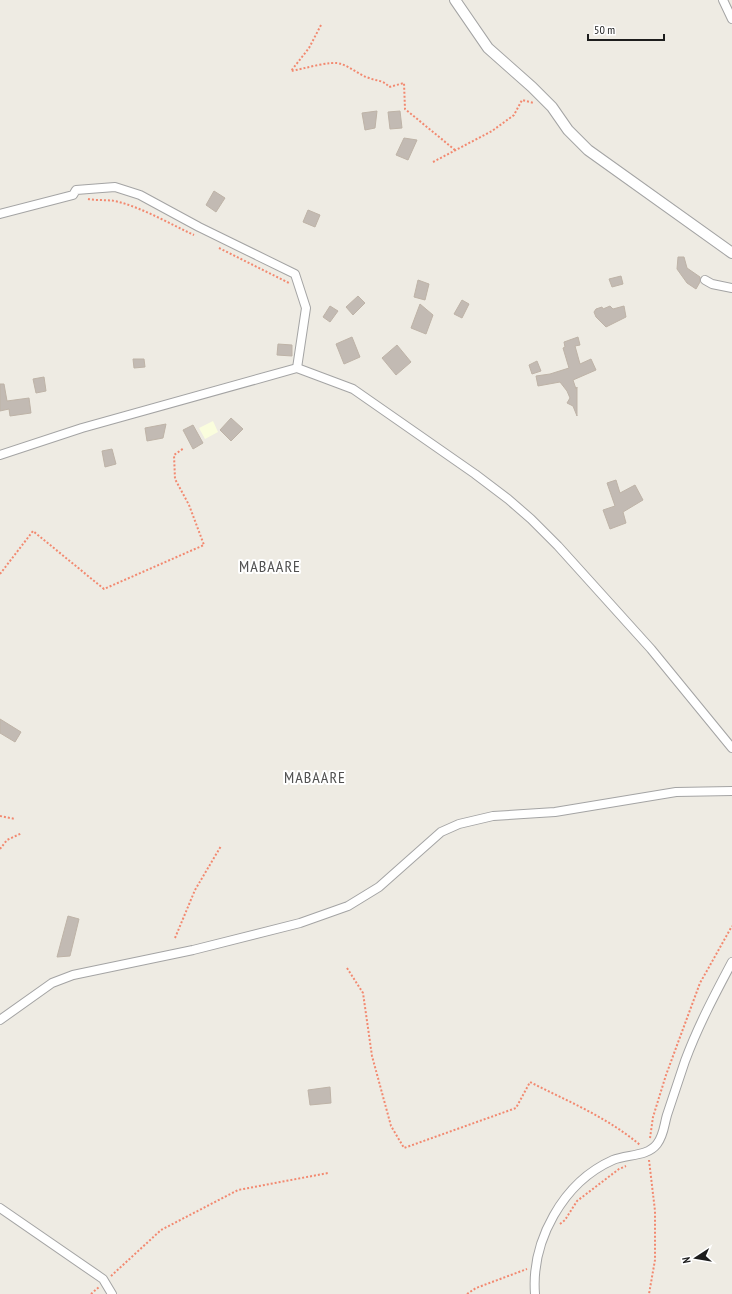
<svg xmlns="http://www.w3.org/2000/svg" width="732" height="1294" font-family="'PT Sans Narrow',sans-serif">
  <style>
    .education { fill: #fafddd }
    .building { fill: #c2bab3; stroke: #beb3a7 }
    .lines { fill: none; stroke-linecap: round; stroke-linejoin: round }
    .minor-casing { stroke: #a4a4a4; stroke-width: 10 }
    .tertiary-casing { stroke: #a4a4a4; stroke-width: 12 }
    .path { stroke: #f28970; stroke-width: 2; stroke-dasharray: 2 2; stroke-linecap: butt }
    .minor { stroke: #fff; stroke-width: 8 }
    .tertiary { stroke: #fff; stroke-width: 10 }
    .labels { text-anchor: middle; stroke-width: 4; stroke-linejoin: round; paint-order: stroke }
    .quarter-label { font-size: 16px; letter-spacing: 1px; fill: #505050; stroke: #fff }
  </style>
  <rect width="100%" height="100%" fill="#eeebe3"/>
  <polygon class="education" points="213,421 218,432 205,439 199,428"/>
  <g class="building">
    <polygon points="377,111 375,128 365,130 362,113"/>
    <polygon points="400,111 402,128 390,129 388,112"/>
    <polygon points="404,138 417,140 408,160 396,155"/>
    <polygon points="214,191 225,198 216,212 206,205"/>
    <polygon points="308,210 320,215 315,227 303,222"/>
    <polygon points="678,257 684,257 687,268 700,277 700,282 696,289 687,283 677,269"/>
    <polygon points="621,276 623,284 612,287 609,279"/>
    <polygon points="418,280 429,284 425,300 414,297"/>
    <polygon points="358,296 365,303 353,315 346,307"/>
    <polygon points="462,300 469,304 462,318 454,314"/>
    <polygon points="420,304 433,315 426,334 411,328"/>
    <polygon points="330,306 338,311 330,322 323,317"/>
    <polygon points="610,306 613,309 624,306 626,317 606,327 596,317 594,312 596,309 602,307 603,309"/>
    <polygon points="352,337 360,357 344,364 336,344"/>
    <polygon points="578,337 580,345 575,346 580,364 591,359 596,370 573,380 576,389 577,387 577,416 573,406 567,403 570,398 567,391 560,382 538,386 536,376 550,374 569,368 563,348 565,347 564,342"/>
    <polygon points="278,344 292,345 292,356 277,355"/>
    <polygon points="397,345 411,362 396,375 382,358"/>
    <polygon points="133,359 144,359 145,367 134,368"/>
    <polygon points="537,361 541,371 532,374 529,365"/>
    <polygon points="44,377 46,391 36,393 33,379"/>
    <polygon points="0,384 4,384 7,401 29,398 31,413 10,416 9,409 0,411"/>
    <polygon points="231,418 243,429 231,441 220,430"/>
    <polygon points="166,424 163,438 147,441 145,428"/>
    <polygon points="193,425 203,443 193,449 183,430"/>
    <polygon points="112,449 116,464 105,467 102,451"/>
    <polygon points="616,480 620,493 635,485 643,500 623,512 626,523 610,529 603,510 615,506 607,483"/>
    <polygon points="0,719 21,732 15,742 0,733"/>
    <polygon points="68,916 79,919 70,956 57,957"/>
    <polygon points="330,1087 331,1103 310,1105 308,1090"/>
  </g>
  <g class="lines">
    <defs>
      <g id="minor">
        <polyline points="723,0 732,19"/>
        <polyline points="0,214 73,195 76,190 115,187 140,195 199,227 295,274 306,308 297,368"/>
        <polyline points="705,280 712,284 732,288"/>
        <polyline points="0,455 82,428 297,368 353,389 475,474 508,499 531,519 558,546 651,649 732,748"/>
        <polyline points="0,1020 52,983 73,975 193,950 300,923 348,906 379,887 441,832 459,824 493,816 555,812 676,792 732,791"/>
        <polyline points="0,1208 103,1279 112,1294"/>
        <path d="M535 1294C531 1241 563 1182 613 1160 627 1154 647 1157 657 1144 664 1135 664 1125 667 1115 673 1097 679 1079 685 1061 698 1026 715 994 732 962"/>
      </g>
      <polyline id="tertiary" points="455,0 488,48 532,87 552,107 568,130 588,150 732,253"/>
    </defs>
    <use href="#minor" class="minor-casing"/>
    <use href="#tertiary" class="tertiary-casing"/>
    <g class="path">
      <path d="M321 25 309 48 291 71C303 69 332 60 341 64 351 67 359 75 369 78 376 81 384 80 389 87L404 83 405 109 455 150"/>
      <polyline points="433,162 492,131 514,115 522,100 534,103"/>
      <path d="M88 199C98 201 109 199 119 202 145 209 170 224 194 235"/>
      <polyline points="219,248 289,283"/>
      <polyline points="0,574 33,531 104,589 204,545 189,505 175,479 174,455 184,448"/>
      <polyline points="0,816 15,819"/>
      <polyline points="0,849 7,840 22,833"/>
      <polyline points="175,938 195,890 221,846"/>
      <path d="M347 968 363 993 372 1056 391 1126 404 1148 516 1108 530 1082C567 1101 607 1117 640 1145"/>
      <polyline points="650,1138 653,1117 666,1075 700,983 732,926"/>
      <polyline points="649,1160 655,1211 655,1260 649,1294"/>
      <polyline points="560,1224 565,1220 577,1201 619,1169 626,1166"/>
      <polyline points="111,1276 161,1230 238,1190 328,1173"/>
      <polyline points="91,1294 99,1287"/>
      <polyline points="467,1294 476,1288 527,1269"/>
    </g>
    <use href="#minor" class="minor"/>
    <use href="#tertiary" class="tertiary"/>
  </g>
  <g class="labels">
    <g class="quarter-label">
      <text x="270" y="572">MABAARE</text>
      <text x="315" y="783">MABAARE</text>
    </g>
  </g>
  <g transform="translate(696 1258) rotate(258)" stroke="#ffffff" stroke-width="3" paint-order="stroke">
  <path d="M0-3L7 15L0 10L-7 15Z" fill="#1d1d1d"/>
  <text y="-6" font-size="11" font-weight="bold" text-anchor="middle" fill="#1d1d1d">N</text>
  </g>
  <path d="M588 34v6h76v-6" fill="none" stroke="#1d1d1d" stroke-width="2"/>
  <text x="594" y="34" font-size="12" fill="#1d1d1d" stroke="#ffffff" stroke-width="3" paint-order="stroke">50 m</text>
</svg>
